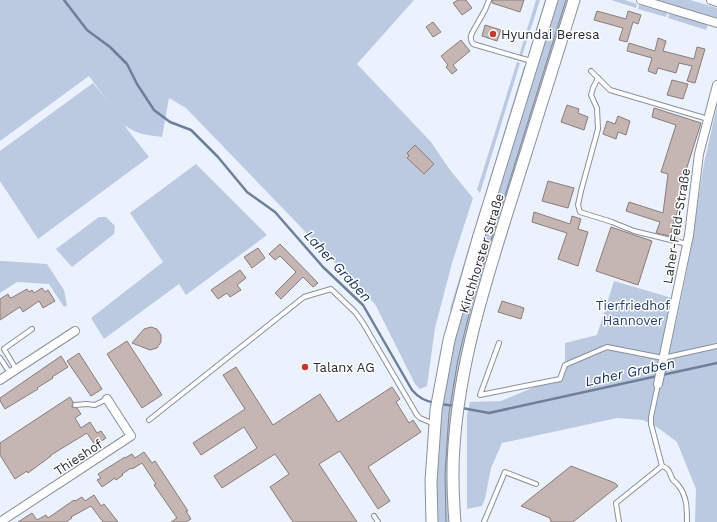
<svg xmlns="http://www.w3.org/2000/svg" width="717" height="522" font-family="'Work Sans',sans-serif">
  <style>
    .green { fill: #bbc9e1 }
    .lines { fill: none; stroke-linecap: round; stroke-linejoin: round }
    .stream { stroke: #6e7f99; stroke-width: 2.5 }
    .building { fill: #c5b5b3; stroke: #8b7c7a }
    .service-casing { stroke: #89909b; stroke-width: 6 }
    .minor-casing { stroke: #89909b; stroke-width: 10 }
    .secondary-casing { stroke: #89909b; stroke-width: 13 }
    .service { stroke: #fff; stroke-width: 4 }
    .minor { stroke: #fff; stroke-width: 8 }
    .secondary { stroke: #fff; stroke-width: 11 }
    .tram { stroke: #82878f; stroke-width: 1 }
    .poi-dot { fill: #c63830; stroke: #fff; stroke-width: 1.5 }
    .labels { text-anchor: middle; stroke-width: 3; stroke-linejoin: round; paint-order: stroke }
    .poi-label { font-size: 13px; fill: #282b2f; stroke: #fff; text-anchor: start }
    .street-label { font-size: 13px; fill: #282b2f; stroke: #fff }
    .park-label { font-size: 13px; fill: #203d6b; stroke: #fff }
    .water-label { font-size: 14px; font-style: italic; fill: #14315e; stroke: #fff }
  </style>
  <rect width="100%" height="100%" fill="#ebf2fe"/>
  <g class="green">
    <path d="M0 0H414L357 64 431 142 450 170 473 198 452 263 435 328 427 386 420 389 415 384 375 304 186 108 169 98 162 137C146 135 137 134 124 125L149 157 38 239 0 181V151L93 83 108 102 89 76 0 141Z"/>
    <polygon points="536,0 540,0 522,56 519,56"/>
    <polygon points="545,0 548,0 531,55 528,56"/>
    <polygon points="556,0 567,0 560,26 561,28 469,327 450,522 437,522 436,481 439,425 456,325"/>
    <polygon points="611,0 625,0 637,4 636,8"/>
    <polygon points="650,0 690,0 717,8 717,18 711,18"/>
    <polygon points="639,5 667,13 666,17 638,9"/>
    <polygon points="669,14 708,24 706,30 668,18"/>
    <polygon points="517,62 520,63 480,193 477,190"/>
    <polygon points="524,66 527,69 485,199 484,198"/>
    <polygon points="717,106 717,522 695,522 696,489 677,442 657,427 643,420 617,418 502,443 491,468 485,499 482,506 467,509 467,415 470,402 501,401 547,382 560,379 565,365 565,343 597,335 614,281 672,298 662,342 671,345 682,295 691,249 704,163"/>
    <polygon points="196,164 267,235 186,295 179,284 104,339 91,318 163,262 130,213"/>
    <polygon points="481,207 483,210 451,311 450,309"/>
    <polygon points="99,217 106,217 115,226 114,234 72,267 56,249"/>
    <polygon points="0,261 3,261 47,264 64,290 67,305 64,307 49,284 17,282 0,293"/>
  </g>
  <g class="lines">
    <g class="stream">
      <path d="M64 0 87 30 110 47 127 64 137 84 154 110 170 122 191 130 218 157 247 192 275 212 323 267 363 305 412 390C419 398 425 401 435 403"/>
      <polyline points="440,404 455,406"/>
      <polyline points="462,408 489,413 717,363"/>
    </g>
  </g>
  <g class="building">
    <polygon points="458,0 466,0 472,8 462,15 453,3"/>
    <polygon points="492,0 524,0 520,12 492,3"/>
    <polygon points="597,11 626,19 628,11 641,15 638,24 633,22 627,42 619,40 623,28 594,20"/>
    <polygon points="433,22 441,32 433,37 426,27"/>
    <polygon points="485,25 501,30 497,41 482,36"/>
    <polygon points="658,38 666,41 663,51 694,59 697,47 705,49 695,83 687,81 692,66 679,63 676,73 658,68 656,74 648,71 652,58 627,51 629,43 655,51"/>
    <polygon points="461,40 470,51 453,65 457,70 452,74 446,67 448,65 441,56"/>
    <polygon points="672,80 688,84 683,99 667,95"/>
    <polygon points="567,105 579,109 578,113 588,117 584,130 561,122"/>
    <polygon points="654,108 701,123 682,183 678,209 670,236 656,233 660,222 626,211 629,202 663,213 668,174 661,172 676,125 652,117"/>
    <polygon points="618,116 630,121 626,135 618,132 616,139 603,134 607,121 615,124"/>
    <polygon points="415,145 434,164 424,174 407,158 409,156 407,153"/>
    <polygon points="548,181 574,188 568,208 542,201"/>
    <polygon points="534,212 570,224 572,216 581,219 578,229 588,232 578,266 558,259 567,233 532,222"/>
    <polygon points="611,227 652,241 638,285 596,271"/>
    <polygon points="280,244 318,283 313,287 303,277 281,299 275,293 296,272 280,256 275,260 269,254"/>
    <polygon points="258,248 265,258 252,268 244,257"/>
    <polygon points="240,270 246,278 237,285 241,290 230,297 227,293 218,299 211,290"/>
    <polygon points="42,288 45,292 48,290 55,301 43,308 39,301 23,312 20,307 0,320 0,299 8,294 10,298 13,297 27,289 29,292 32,290 34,293"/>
    <polygon points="502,301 524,308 521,319 498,312"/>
    <polygon points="151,327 157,329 161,335 161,342 157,348 150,350 132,343 144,329"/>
    <polygon points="127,341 162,395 142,408 107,354"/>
    <polygon points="79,353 102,389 91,396 67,361"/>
    <polygon points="61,356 68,367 52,377 53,378 37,388 38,389 5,409 0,401 0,398"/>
    <polygon points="236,367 273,425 320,394 338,422 392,387 400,399 396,402 409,423 413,420 421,432 368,467 390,501 378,509 340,451 319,464 357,522 293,522 270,487 289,474 275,454 222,488 214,476 257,448 244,427 201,455 193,443 245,409 223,375"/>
    <polygon points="70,397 73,402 72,407 77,408 81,414 75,418 81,428 90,422 97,433 101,431 106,438 95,445 87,433 51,455 51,456 28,473 27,471 15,479 0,455 0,443"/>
    <polygon points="144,452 152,463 155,461 188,511 186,511 191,519 186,522 171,522 177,518 154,485 156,484 142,463 132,469 131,468 122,474 123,475 116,480 115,478 102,487 97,480 101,478 98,474 125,457 125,458 132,454 135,458"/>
    <polygon points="571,466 615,483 618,486 573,522 551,522 550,518 521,506"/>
    <polygon points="94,495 101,506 104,504 118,522 103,522 91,506 71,517 72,518 66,522 18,522 32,513 37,520 46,515 48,518 74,500 75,501 82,497 85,501"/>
  </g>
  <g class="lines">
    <defs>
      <g id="service">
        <path d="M489 0 485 10 472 33C470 37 470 40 473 44L531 61"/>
        <polyline points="591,71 610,90 708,119"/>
        <polyline points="598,78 593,88 591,95 597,108 598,129 581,191 578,205 580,212 612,222 634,231 687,244"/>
        <polyline points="499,343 480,395 560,379 565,365 607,347 663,358 717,346"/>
        <polyline points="0,358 10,373"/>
        <polyline points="16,369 4,349 32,329"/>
        <path d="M658 384 651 417V424L662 466C671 469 669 474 673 480 675 482 677 483 678 485 687 496 687 508 687 522"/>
        <polyline points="75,405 87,404 95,405 107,399"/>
        <polyline points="149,420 304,297 331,289 355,312 363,323 417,415 420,418 434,424"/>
        <polyline points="374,516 378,522"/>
        <polyline points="484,522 505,472 536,484"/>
        <polyline points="619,522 616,503 662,466"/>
      </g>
      <g id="minor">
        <polyline points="641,0 717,23"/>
        <polyline points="711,0 717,2"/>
        <polyline points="0,380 75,331"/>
        <polyline points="658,384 689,235 699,154 717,85"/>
        <polyline points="0,522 131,436 107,399"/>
      </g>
      <g id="secondary">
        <polyline points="432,522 431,481 436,410 449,340 478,239 552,0"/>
        <path d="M455 522C453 497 452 471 454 446 460 358 488 274 514 191 534 127 554 64 574 0"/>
      </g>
    </defs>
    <use href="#service" class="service-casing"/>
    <use href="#minor" class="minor-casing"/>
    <use href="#secondary" class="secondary-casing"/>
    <use href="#service" class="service"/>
    <use href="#minor" class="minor"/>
    <use href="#secondary" class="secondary"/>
    <polyline class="tram" points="446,522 445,474 449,413 458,359 473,298 566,0"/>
  </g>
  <g class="poi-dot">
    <circle cx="493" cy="34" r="4"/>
    <circle cx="305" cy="367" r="4"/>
  </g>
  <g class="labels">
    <g class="poi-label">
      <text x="501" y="39">Hyundai Beresa</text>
      <text x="313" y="372">Talanx AG</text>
    </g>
    <g class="street-label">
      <text transform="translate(676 226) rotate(-81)" y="5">Laher-Feld-Straße</text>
      <text transform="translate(481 253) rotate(-73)" y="5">Kirchhorster Straße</text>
      <text transform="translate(78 457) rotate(-33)" y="5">Thieshof</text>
    </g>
    <g class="park-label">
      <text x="633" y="310">Tierfriedhof<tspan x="633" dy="15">Hannover</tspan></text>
    </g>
    <g class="water-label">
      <text transform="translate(338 266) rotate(47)" y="5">Laher Graben</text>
      <text transform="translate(630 372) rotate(-12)" y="5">Laher Graben</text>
    </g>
  </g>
</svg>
